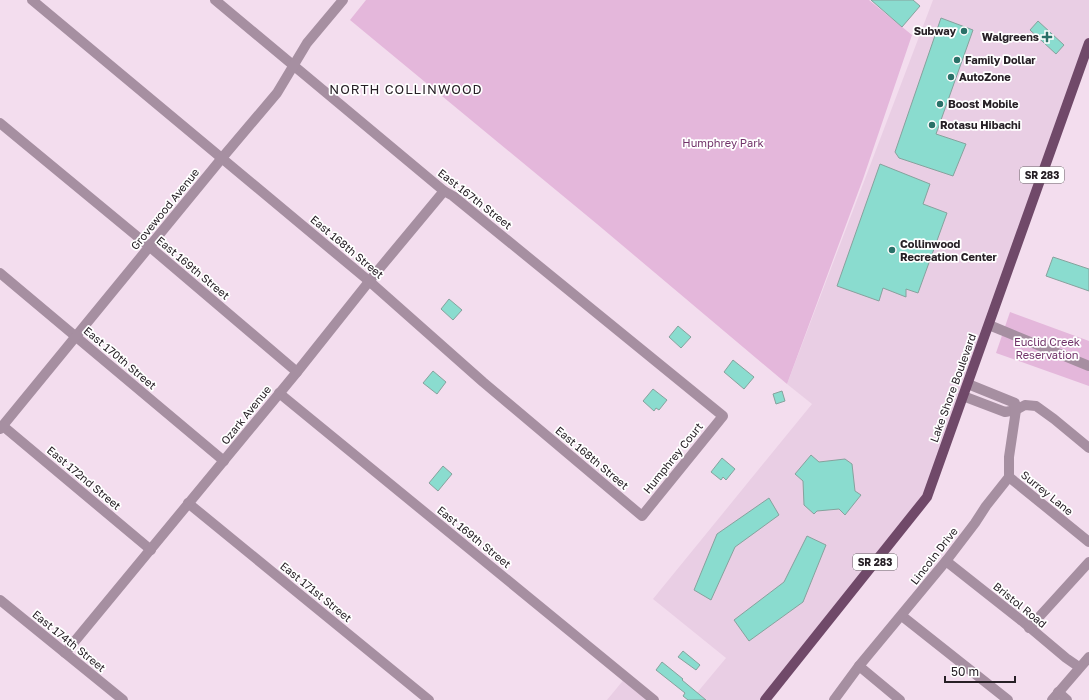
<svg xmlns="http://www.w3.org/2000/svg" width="1089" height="700" font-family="'Golos Text',sans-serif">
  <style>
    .built { fill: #e9cee4 }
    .green { fill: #e4b7db }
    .building { fill: #8adccf; stroke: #86a29d }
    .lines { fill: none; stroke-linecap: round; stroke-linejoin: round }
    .minor { stroke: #a68fa1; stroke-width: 10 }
    .major { stroke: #704969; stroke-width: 10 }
    .poi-dot { fill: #2a7168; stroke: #fff; stroke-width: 1.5 }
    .labels { text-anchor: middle; stroke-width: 3.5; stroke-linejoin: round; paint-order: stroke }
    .shield { fill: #fff; stroke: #686367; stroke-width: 1 }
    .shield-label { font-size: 10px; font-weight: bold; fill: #272026 }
    .poi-label { font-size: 11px; font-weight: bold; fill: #272026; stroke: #fff; text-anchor: start }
    .park-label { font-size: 11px; fill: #72346a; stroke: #fff }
    .street-label { font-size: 11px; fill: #272026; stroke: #fff }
    .quarter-label { font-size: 13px; letter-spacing: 1px; fill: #272026; stroke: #fff }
  </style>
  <rect width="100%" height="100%" fill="#f3ddee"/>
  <g class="built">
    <polygon points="933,0 1089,0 1089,50 927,497 765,700 691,700 726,658 653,599 812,404 787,384"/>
    <polygon points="626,677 654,700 607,700"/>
  </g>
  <g class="green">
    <polygon points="366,0 869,0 912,35 863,179 787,384 597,224 350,20"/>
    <polygon points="1010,312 1089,341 1089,386 996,353"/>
  </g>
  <g class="building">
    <polygon points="871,0 913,0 920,6 902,27"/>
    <polygon points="941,18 973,30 936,134 966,144 953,176 899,158 895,152"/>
    <polygon points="1038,21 1064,45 1056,54 1030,30"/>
    <polygon points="880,164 930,184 923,204 947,213 918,293 906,289 906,297 883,288 879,301 837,286"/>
    <polygon points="1053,257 1089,269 1089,291 1046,276"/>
    <polygon points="449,299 462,310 453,320 441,309"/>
    <polygon points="678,326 691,337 681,348 669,337"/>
    <polygon points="733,360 754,377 744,389 724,372"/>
    <polygon points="433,371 446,382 437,394 423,383"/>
    <polygon points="653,389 667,400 659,410 656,408 654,411 643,401"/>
    <polygon points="782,391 785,401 776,404 773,394"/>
    <polygon points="811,455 819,462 845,459 852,464 855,491 861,495 845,515 839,509 817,511 814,514 804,505 803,481 795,474"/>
    <polygon points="722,458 735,469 726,480 723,477 721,480 711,472"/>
    <polygon points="443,466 452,474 438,491 429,483"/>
    <polygon points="769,498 779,515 735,547 711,600 694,590 717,534"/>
    <polygon points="807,536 826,545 803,602 749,641 734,620 784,582"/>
    <polygon points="683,651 700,665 696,670 678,657"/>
    <polygon points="662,662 683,679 682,680 706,700 688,700 683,696 685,693 656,670"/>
  </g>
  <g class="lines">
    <g class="minor">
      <polyline points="32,0 369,281 483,382 642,516 723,416 453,196 444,191 215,0"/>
      <polyline points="0,123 150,247 297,372"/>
      <polyline points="0,273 224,461"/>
      <polyline points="989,325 1089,366"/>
      <polyline points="279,393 654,700"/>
      <polyline points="963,396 1005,412 1016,410 1025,405 1036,406 1054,419 1089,448"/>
      <polyline points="3,426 151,550"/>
      <polyline points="0,429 222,158 277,93 307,43 343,0"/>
      <polyline points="1009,477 1089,542"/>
      <polyline points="188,503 429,700"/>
      <polyline points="946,561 1022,621 1066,658 1079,667"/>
      <polyline points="0,600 123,700"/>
      <polyline points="902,616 1008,700"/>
      <polyline points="1029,628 1089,562"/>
      <polyline points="65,653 297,372 375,274 444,191"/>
      <polyline points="859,666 900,700"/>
      <polyline points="1058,692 1067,700"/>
      <polyline points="834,700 859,666 946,561 975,523 986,506 1009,477 1009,457 1016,410 1015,403 968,384"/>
      <polyline points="1052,700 1089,657"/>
    </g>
    <polyline class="major" points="765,700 927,497 1089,43"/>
  </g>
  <g class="poi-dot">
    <circle cx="964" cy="31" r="4"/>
    <path d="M1045 31h4v4h4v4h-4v4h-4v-4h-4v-4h4z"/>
    <circle cx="957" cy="60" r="4"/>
    <circle cx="951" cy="77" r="4"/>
    <circle cx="940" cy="104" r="4"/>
    <circle cx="932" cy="125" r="4"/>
    <circle cx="892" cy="250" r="4"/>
  </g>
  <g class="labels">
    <g class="shield">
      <rect x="1020" y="167" width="44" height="16" rx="3"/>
      <rect x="853" y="554" width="44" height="16" rx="3"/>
    </g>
    <g class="shield-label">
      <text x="1042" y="179">SR 283</text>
      <text x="875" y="566">SR 283</text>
    </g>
    <g class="poi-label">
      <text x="956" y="35" text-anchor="end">Subway</text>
      <text x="1039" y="41" text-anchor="end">Walgreens</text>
      <text x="965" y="64">Family Dollar</text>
      <text x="959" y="81">AutoZone</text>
      <text x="948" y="108">Boost Mobile</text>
      <text x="940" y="129">Rotasu Hibachi</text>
      <text x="900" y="248">Collinwood<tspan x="900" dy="13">Recreation Center</tspan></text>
    </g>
    <g class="park-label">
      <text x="723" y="147">Humphrey Park</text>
      <text x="1047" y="346">Euclid Creek<tspan x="1047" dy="13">Reservation</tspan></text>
    </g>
    <g class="street-label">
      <text transform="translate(475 199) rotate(38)" y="4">East 167th Street</text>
      <text transform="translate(165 209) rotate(-51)" y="4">Grovewood Avenue</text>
      <text transform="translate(347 247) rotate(40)" y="4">East 168th Street</text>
      <text transform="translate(193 268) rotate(40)" y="4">East 169th Street</text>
      <text transform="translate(120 358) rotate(40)" y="4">East 170th Street</text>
      <text transform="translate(953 388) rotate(-70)" y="4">Lake Shore Boulevard</text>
      <text transform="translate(246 415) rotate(-51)" y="4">Ozark Avenue</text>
      <text transform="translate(592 458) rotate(40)" y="4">East 168th Street</text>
      <text transform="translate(673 458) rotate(-51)" y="4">Humphrey Court</text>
      <text transform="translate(84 478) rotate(40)" y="4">East 172nd Street</text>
      <text transform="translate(1047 493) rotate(39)" y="4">Surrey Lane</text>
      <text transform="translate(474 537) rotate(39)" y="4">East 169th Street</text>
      <text transform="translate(934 556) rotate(-52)" y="4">Lincoln Drive</text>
      <text transform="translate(316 592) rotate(39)" y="4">East 171st Street</text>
      <text transform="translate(1020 605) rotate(39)" y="4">Bristol Road</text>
      <text transform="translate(69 641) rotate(39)" y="4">East 174th Street</text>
    </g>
    <g class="quarter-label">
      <text x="406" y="94">NORTH COLLINWOOD</text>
    </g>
  </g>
  <path d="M945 676v6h70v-6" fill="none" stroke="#272026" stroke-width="2"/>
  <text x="951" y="676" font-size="12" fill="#272026" stroke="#ffffff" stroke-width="3" paint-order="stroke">50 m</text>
</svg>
